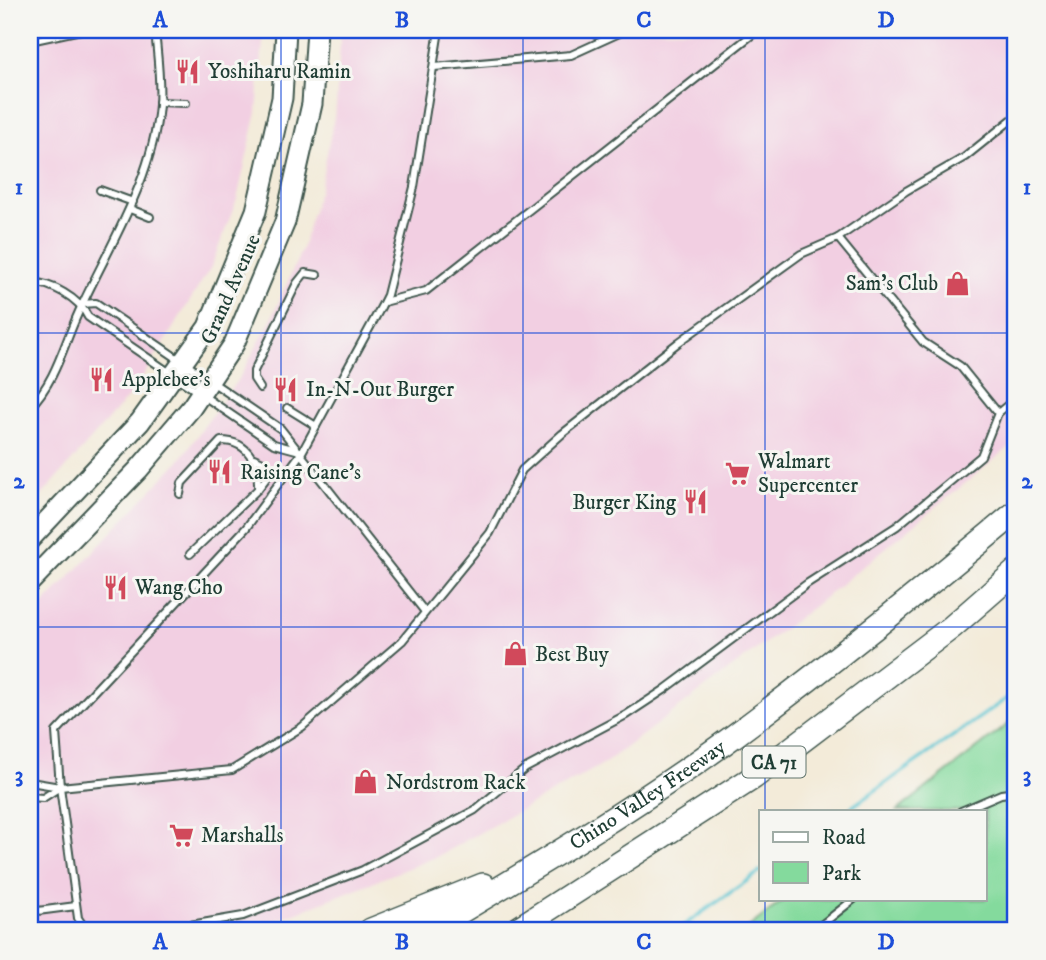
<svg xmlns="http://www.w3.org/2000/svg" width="1046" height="960" font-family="'IM FELL DW Pica',serif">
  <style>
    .built { fill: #f2cfe2 }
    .green { fill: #84da9d; stroke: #528c68; stroke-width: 2 }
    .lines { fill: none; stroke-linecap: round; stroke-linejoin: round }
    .stream { stroke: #59c5d2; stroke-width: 3.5 }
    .lane-casing { stroke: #3f574d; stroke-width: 10 }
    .primary-casing { stroke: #3f574d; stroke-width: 23 }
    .highway-casing { stroke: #3f574d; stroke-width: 26 }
    .lane { stroke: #fff; stroke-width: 6 }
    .primary { stroke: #fff; stroke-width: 19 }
    .highway { stroke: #fff; stroke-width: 23 }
    .grid { fill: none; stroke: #1d4ed8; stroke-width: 2; stroke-opacity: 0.55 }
    .labels { text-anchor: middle; stroke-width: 6; stroke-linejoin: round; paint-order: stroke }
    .shield { fill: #f6f6f2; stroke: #60746d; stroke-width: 2 }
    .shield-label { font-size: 19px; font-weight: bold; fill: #1f3d34 }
    .poi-label { font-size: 21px; fill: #1f3d34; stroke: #f6f6f2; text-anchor: start }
    .street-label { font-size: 21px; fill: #1f3d34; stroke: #f6f6f2 }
    .neatline { fill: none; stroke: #1d4ed8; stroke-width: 2.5 }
    .grid-label { font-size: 23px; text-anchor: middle; font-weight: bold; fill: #1d4ed8 }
  </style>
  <rect width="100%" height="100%" fill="#f6f6f2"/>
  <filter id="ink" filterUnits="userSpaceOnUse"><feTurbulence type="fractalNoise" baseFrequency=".0143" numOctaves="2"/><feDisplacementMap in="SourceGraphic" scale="14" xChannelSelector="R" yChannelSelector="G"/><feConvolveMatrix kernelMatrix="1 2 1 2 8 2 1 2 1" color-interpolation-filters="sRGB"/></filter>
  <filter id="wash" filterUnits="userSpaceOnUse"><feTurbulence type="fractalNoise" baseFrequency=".00686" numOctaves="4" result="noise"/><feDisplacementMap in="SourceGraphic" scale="28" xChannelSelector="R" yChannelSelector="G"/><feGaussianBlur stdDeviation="1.57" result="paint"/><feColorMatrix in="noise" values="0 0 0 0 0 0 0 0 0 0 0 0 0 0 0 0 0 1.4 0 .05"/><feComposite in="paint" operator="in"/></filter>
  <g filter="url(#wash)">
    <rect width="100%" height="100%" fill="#f3ebd9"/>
    <g class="built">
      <polygon points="30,30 264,30 257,112 237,199 211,267 135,389 30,509"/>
      <polygon points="341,30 1016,30 1016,442 813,607 605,763 436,857 252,930 30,930 30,619 180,460 241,375 270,322 302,249 321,184 336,107"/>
    </g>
    <polygon class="green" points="1016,718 1016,930 745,930 785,899 985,899 985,811 897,811"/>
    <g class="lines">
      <g class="stream">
        <polyline points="846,811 1016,692"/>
        <polyline points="677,930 761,871"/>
      </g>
    </g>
  </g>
  <g filter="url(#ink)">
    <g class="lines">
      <defs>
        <g id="lane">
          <polyline points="439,30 414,187 387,295 381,307 302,452 246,528 56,732 60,787 232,770 302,727 402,641 490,533 522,470 562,434 679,342 801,254 838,238 923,342 960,366 998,413 1016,398"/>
          <polyline points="30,41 81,30"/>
          <polyline points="434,67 571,55 626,30"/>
          <polyline points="159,102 186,103"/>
          <polyline points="100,190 133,202"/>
          <polyline points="130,209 150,217"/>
          <polyline points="838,238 906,191 965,157 1016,116"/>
          <path d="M30 282C52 283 79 298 88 317L274 444 300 451"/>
          <polyline points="384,302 426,291 758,30"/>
          <polyline points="82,304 96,303 281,429 425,612"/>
          <polyline points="260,388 254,379 254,371 297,283 305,273 317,275"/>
          <path d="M30 407C58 379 65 338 83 303 113 239 153 177 159 105 161 80 157 54 155 30"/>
          <polyline points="287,408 316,426"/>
          <polyline points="254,458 263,462 268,476 258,489"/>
          <path d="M180 494 182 483 221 441C250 441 259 465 258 489L190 554"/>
          <polyline points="30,782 60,787"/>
          <polyline points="60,787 78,918 86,930"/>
          <polyline points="30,797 43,798 60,787"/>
          <polyline points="961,811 1001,794 1016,792"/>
          <polyline points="30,912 76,906"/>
          <polyline points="161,930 243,916 363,870 475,810 526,768 626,715 664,690 808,583 897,526 981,456 998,413"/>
          <polyline points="815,930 854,899"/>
        </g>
        <g id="primary">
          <polyline points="30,539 140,422 208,327 256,211 282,98 286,30"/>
          <polyline points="30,582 138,470 191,408 234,344 285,222 312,104 317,30"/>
        </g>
        <g id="highway">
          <polyline points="371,930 483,885"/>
          <path id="s1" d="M430 930C532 869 637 807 734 736 830 665 924 589 1016 512"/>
          <polyline points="516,930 754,777 952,627 1016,571"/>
        </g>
      </defs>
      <use href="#lane" class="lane-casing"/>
      <use href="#primary" class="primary-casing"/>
      <use href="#highway" class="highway-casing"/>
      <use href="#lane" class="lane"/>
      <use href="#primary" class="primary"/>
      <use href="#highway" class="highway"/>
    </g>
  </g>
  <path class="grid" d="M281 30V930M523 30V930M765 30V811M30 333H1016M30 627H1016M765 899V930"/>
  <defs>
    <symbol id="restaurant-bare" viewBox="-9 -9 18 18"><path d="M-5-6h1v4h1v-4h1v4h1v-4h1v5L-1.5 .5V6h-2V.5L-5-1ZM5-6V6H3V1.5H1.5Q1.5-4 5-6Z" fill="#d1495b" stroke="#f6f6f2" stroke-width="2.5" paint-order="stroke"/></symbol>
    <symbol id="shop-bare" viewBox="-9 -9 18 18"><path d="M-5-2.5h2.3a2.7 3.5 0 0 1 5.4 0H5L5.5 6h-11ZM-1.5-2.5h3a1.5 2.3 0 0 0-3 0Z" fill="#d1495b" stroke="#f6f6f2" stroke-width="2.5" paint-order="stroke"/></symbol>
    <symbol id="supermarket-bare" viewBox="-9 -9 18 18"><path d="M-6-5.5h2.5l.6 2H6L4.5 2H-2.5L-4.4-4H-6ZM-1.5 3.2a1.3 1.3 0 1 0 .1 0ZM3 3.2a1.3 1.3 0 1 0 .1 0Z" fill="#d1495b" stroke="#f6f6f2" stroke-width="2.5" paint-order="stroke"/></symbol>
  </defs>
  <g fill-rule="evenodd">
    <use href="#restaurant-bare" x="170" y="54" width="35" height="35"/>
    <use href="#shop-bare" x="940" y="266" width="35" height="35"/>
    <use href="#restaurant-bare" x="84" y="362" width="35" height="35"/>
    <use href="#restaurant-bare" x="268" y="372" width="35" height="35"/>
    <use href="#restaurant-bare" x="202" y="454" width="35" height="35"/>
    <use href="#supermarket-bare" x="720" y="456" width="35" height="35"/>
    <use href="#restaurant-bare" x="678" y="484" width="35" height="35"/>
    <use href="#restaurant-bare" x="98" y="570" width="35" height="35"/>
    <use href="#shop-bare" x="498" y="636" width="35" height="35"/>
    <use href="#shop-bare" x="348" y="764" width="35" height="35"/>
    <use href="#supermarket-bare" x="164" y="818" width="35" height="35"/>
  </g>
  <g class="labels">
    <rect class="shield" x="742.5" y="746.5" width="63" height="31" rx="5"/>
    <g class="shield-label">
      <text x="774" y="769">CA 71</text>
    </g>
    <g class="poi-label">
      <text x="208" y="78">Yoshiharu Ramin</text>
      <text x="938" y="290" text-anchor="end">Sam's Club</text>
      <text x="122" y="386">Applebee's</text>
      <text x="306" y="396">In-N-Out Burger</text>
      <text x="758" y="468">Walmart<tspan x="758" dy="24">Supercenter</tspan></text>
      <text x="240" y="479">Raising Cane's</text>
      <text x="676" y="509" text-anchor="end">Burger King</text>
      <text x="135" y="594">Wang Cho</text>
      <text x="535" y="661">Best Buy</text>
      <text x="386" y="789">Nordstrom Rack</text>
      <text x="201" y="842">Marshalls</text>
    </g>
    <g class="street-label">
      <text transform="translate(230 289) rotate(-66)" y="7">Grand Avenue</text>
      <text dy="7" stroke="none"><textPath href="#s1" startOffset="256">Chino Valley Freeway</textPath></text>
    </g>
  </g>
  <rect width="1046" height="960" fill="none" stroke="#f6f6f2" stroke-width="77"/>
  <rect x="759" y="810" width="228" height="91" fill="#f6f6f2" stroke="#a0aca6" stroke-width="2"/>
  <rect x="773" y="832" width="35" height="10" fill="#ffffff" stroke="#a0aca6" stroke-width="2"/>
  <text x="822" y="844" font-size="21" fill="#1f3d34">Road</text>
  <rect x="773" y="862" width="35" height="21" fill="#84da9d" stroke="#a0aca6" stroke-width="2"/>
  <text x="822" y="880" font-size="21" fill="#1f3d34">Park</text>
  <rect x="38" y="38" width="969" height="884" class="neatline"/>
  <g class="grid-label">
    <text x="160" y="27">A</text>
    <text x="402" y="27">B</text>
    <text x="644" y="27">C</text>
    <text x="886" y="27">D</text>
    <text x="19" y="194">1</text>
    <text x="1027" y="194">1</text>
    <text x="19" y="488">2</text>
    <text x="1027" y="488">2</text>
    <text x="19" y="782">3</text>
    <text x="1027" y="782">3</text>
    <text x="160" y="949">A</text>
    <text x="402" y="949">B</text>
    <text x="644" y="949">C</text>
    <text x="886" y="949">D</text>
  </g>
</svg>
